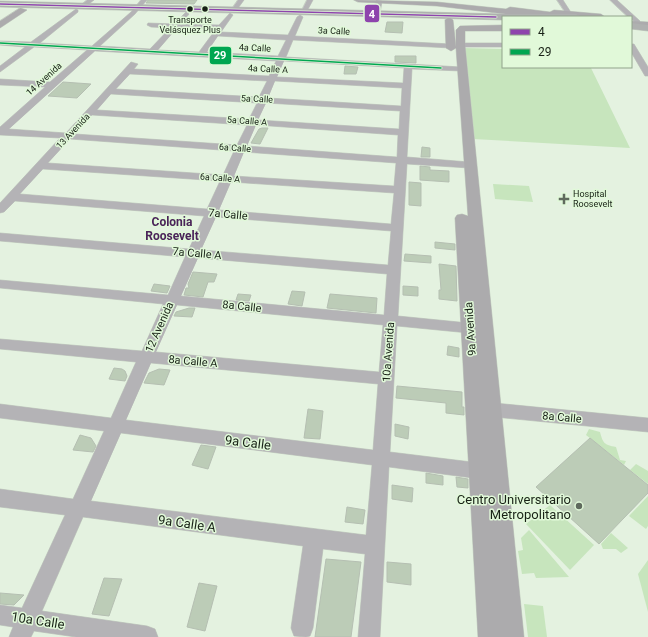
<svg xmlns="http://www.w3.org/2000/svg" width="648" height="637" font-family="Roboto,sans-serif">
  <style>
    .green { fill: #c7e5bd }
    .building { fill: #bcccb7; stroke: #b5bfb2 }
    .lines { fill: none; stroke-linecap: round; stroke-linejoin: round }
    .minor-casing { stroke: #c4cfc1; stroke-width: 1 }
    .major-casing { stroke: #c4cfc1; stroke-width: 1 }
    .highway-casing { stroke: #c4cfc1; stroke-width: 1 }
    .minor { fill: #b4b3b6; fill-rule: evenodd }
    .major { fill: #acabad; fill-rule: evenodd }
    .highway { fill: #afb1b0; fill-rule: evenodd }
    .bus-1-casing { stroke: #e1f9d9; stroke-width: 3 }
    .bus-2-casing { stroke: #e1f9d9; stroke-width: 3 }
    .bus-1 { stroke: #8e44ad; stroke-width: 1.5 }
    .bus-2 { stroke: #00a651; stroke-width: 1.5 }
    .bus-dot { fill: #182116; stroke: #e1f9d9; stroke-width: 1.5 }
    .poi-dot { fill: #5f6a5d; stroke: #e1f9d9; stroke-width: 1.5 }
    .labels { text-anchor: middle; stroke-width: 3; stroke-linejoin: round; paint-order: stroke }
    .far-bus-label { font-size: 9px; fill: #182116; stroke: #e1f9d9 }
    .far-street-label { font-size: 9px; fill: #182116; stroke: #e1f9d9 }
    .far-poi-label { font-size: 9px; fill: #182116; stroke: #e1f9d9; text-anchor: start }
    .street-label { font-size: 11px; fill: #182116; stroke: #e1f9d9 }
    .neighbourhood-label { font-size: 12px; font-weight: bold; fill: #4a2359; stroke: #e1f9d9 }
    .near-street-label { font-size: 13px; fill: #182116; stroke: #e1f9d9 }
    .near-poi-label { font-size: 13px; fill: #182116; stroke: #e1f9d9; text-anchor: end }
    .line-badge { stroke: #e1f9d9; stroke-width: 1.5 }
    .badge-label { font-size: 11px; text-anchor: middle; font-weight: bold; fill: #fff }
  </style>
  <rect width="100%" height="100%" fill="#e4f2e0"/>
  <g class="green">
    <polygon points="463,48 503,49 503,67 591,68 630,148 473,139"/>
    <polygon points="493,184 529,186 533,202 495,199"/>
    <path d="M589 429 600 432C603 443 604 445 616 447L620 460 626 461 624 465 586 435Z"/>
    <polygon points="636,464 648,471 648,484 630,470"/>
    <polygon points="648,496 648,526 646,529 629,516"/>
    <polygon points="550,505 594,545 570,570 526,524"/>
    <polygon points="529,530 569,577 536,578 534,573 522,574 518,551 523,550 521,538"/>
    <polygon points="611,533 628,548 621,553 616,549 603,549 601,544"/>
    <polygon points="648,560 648,612 638,574"/>
    <polygon points="524,604 543,606 547,637 528,637"/>
  </g>
  <g class="building">
    <polygon points="148,0 197,0 194,4 146,3"/>
    <polygon points="387,22 403,22 402,33 385,32"/>
    <polygon points="395,56 416,56 416,63 395,62"/>
    <polygon points="345,66 358,67 356,74 344,74"/>
    <polygon points="63,82 91,84 77,98 48,96"/>
    <polygon points="262,128 268,128 260,144 251,143 259,129"/>
    <polygon points="422,147 430,148 430,157 421,157"/>
    <polygon points="420,166 430,167 430,170 449,171 449,182 420,180"/>
    <polygon points="409,182 421,183 421,206 409,205"/>
    <polygon points="435,242 455,244 455,250 435,248"/>
    <polygon points="405,254 431,256 431,263 404,261"/>
    <polygon points="439,264 456,266 457,301 439,299 439,290 441,290"/>
    <polygon points="193,272 217,274 214,282 208,282 203,297 184,295 186,288 189,288 188,284"/>
    <polygon points="154,284 170,286 167,293 151,291"/>
    <polygon points="403,286 418,287 418,296 403,295"/>
    <polygon points="292,291 305,292 302,306 288,304"/>
    <polygon points="238,294 251,295 249,301 236,300"/>
    <polygon points="330,294 377,298 376,313 327,308"/>
    <polygon points="189,308 195,308 192,317 174,316 176,312"/>
    <polygon points="448,346 459,348 459,357 447,355"/>
    <polygon points="114,368 122,369 125,371 127,376 125,381 109,379"/>
    <polygon points="159,369 170,370 164,385 144,383 149,373"/>
    <polygon points="397,386 462,392 462,407 464,407 464,415 446,413 446,403 396,398"/>
    <polygon points="308,409 323,411 320,439 304,438"/>
    <polygon points="395,424 409,427 408,439 395,436"/>
    <polygon points="80,435 91,438 96,446 93,452 73,450"/>
    <polygon points="590,438 648,485 648,493 599,544 536,487"/>
    <polygon points="201,445 216,447 208,469 192,465"/>
    <polygon points="426,473 443,476 443,485 426,483"/>
    <polygon points="456,477 468,479 468,488 457,487"/>
    <polygon points="392,485 413,488 412,502 392,499"/>
    <polygon points="347,507 365,510 363,524 345,522"/>
    <polygon points="326,559 361,562 351,637 315,637"/>
    <polygon points="387,562 411,564 411,585 387,582"/>
    <polygon points="104,578 122,579 109,616 92,614"/>
    <polygon points="199,583 217,586 205,631 187,627"/>
    <polygon points="0,593 24,595 14,605 0,604"/>
  </g>
  <g class="lines">
    <defs>
      <g id="minor">
        <polygon points="87,0 94,0 85,7 81,7 81,5"/>
        <path d="M141 0H147L135 14 100 46 150 49 170 28 151 27 147 25 148 23 174 24 186 12 189 14 181 24 219 25 230 13 233 15 221 32 288 35 297 17 300 15 303 17 295 36 451 44 455 46 451 48 293 40 286 57 461 67 465 69 461 71 412 69 407 157 469 162 474 165 469 168 407 164 398 316 479 324 484 325 486 329 484 333 479 334 397 326 390 452 488 464 494 466 497 472 494 478 488 480 389 467 380 637H358L365 554 323 549 313 628 310 636 306 637 294 636 291 628 303 546 83 517 42 611 147 626 155 629 158 637H76L34 631 31 637H9L13 627 0 625V605L22 608 65 515 0 507V489L73 499 104 431 0 418V404L111 418 136 362 0 349V339L142 351 163 304 0 288V280L168 295 185 257 0 241V233L189 249 204 216 15 201 4 212 0 213V203L60 138 0 135V127L45 87 0 85V79L50 82 87 50 34 47 0 72V66L25 47 0 45V41L31 42 76 9 78 10V12L40 43 92 46 131 12ZM177 28 216 29 199 52 158 50ZM218 36 286 40 278 56 207 52ZM95 51 276 61 269 76 134 69 138 64 131 62 66 133 9 129ZM284 61 404 68 403 83 277 77ZM130 74 267 81 259 97 116 89ZM275 81 402 88 401 106 268 98ZM111 94 257 103 249 119 97 110ZM266 103 400 111 399 129 258 120ZM92 115 247 125 237 145 75 134ZM256 125 398 135 397 157 247 146ZM70 139 234 151 223 175 48 163ZM244 152 396 163 394 186 234 176ZM43 169 220 181 207 209 20 194ZM231 182 394 193 391 224 219 210ZM216 217 391 231 388 265 201 250ZM198 258 387 274 384 315 181 296ZM177 305 383 325 379 372 156 352ZM151 363 378 384 373 450 126 420ZM121 433 372 465 366 535 91 501Z"/>
        <polygon points="238,0 244,0 236,11 232,11 231,10"/>
        <polygon points="307,0 313,0 306,13 302,13 301,12"/>
        <polygon points="376,0 382,1 380,14 377,16 374,14"/>
        <polygon points="557,0 563,0 572,14 571,15 567,15"/>
        <polygon points="610,0 617,0 640,21 640,23 636,23 631,19 631,17 628,17"/>
        <polygon points="457,43 503,43 503,47 460,47 456,45"/>
        <polygon points="631,44 634,44 648,67 648,76 645,76 631,52"/>
        <polygon points="484,402 648,418 648,432 484,416 478,414 476,409 478,404"/>
      </g>
      <g id="major">
        <polygon points="354,0 437,2 506,9 510,7 550,12 554,10 601,14 605,17 552,17 526,14 522,16 437,6 358,2"/>
        <polygon points="20,8 27,10 0,28 0,21"/>
        <polygon points="449,17 453,20 456,47 456,30 460,26 503,25 503,31 465,31 465,45 524,637 478,637 455,218 457,215 462,214 468,216 456,48 451,51 446,48 445,20"/>
        <polygon points="631,21 648,22 648,28 631,27"/>
      </g>
      <g id="highway">
        <polygon points="0,1 504,14 576,14 581,17 503,17 503,20 0,7"/>
        <polygon points="631,23 648,25 648,31 631,29"/>
      </g>
    </defs>
    <use href="#minor" class="minor-casing"/>
    <use href="#major" class="major-casing"/>
    <use href="#highway" class="highway-casing"/>
    <use href="#minor" class="minor"/>
    <use href="#major" class="major"/>
    <use href="#highway" class="highway"/>
    <defs>
      <polyline id="bus-1" points="0,4 496,17"/>
      <polyline id="bus-2" points="0,43 441,68"/>
    </defs>
    <use href="#bus-1" class="bus-1-casing"/>
    <use href="#bus-2" class="bus-2-casing"/>
    <use href="#bus-1" class="bus-1"/>
    <use href="#bus-2" class="bus-2"/>
  </g>
  <g class="bus-dot">
    <circle cx="190" cy="9" r="3.5"/>
    <circle cx="205" cy="9" r="3.5"/>
  </g>
  <g class="poi-dot">
    <path d="M562 193h4v4h4v4h-4v4h-4v-4h-4v-4h4z"/>
    <circle cx="579" cy="506" r="4"/>
  </g>
  <g class="labels">
    <g class="far-bus-label">
      <text x="190" y="23">Transporte<tspan x="190" dy="10">Velásquez Plus</tspan></text>
    </g>
    <g class="far-street-label">
      <text transform="translate(334 31) rotate(3)" y="3">3a Calle</text>
      <text transform="translate(255 48) rotate(3)" y="3">4a Calle</text>
      <text transform="translate(268 69) rotate(3)" y="3">4a Calle A</text>
      <text transform="translate(44 79) rotate(-42)" y="3">14 Avenida</text>
      <text transform="translate(257 99) rotate(3)" y="3">5a Calle</text>
      <text transform="translate(247 121) rotate(4)" y="3">5a Calle A</text>
      <text transform="translate(73 131) rotate(-47)" y="3">13 Avenida</text>
      <text transform="translate(235 148) rotate(4)" y="3">6a Calle</text>
      <text transform="translate(220 178) rotate(4)" y="3">6a Calle A</text>
    </g>
    <g class="far-poi-label">
      <text x="573" y="197">Hospital<tspan x="573" dy="10">Roosevelt</tspan></text>
    </g>
    <g class="street-label">
      <text transform="translate(228 214) rotate(5)" y="4">7a Calle</text>
      <text transform="translate(197 253) rotate(5)" y="4">7a Calle A</text>
      <text transform="translate(242 306) rotate(6)" y="4">8a Calle</text>
      <text transform="translate(159 327) rotate(-66)" y="4">12 Avenida</text>
      <text transform="translate(470 329) rotate(-94)" y="4">9a Avenida</text>
      <text transform="translate(388 352) rotate(-86)" y="4">10a Avenida</text>
      <text transform="translate(193 361) rotate(5)" y="4">8a Calle A</text>
      <text transform="translate(562 417) rotate(5)" y="4">8a Calle</text>
    </g>
    <g class="neighbourhood-label">
      <text x="172" y="226">Colonia<tspan x="172" dy="14">Roosevelt</tspan></text>
    </g>
    <g class="near-street-label">
      <text transform="translate(248 442) rotate(7)" y="5">9a Calle</text>
      <text transform="translate(187 523) rotate(8)" y="5">9a Calle A</text>
      <text transform="translate(38 620) rotate(9)" y="5">10a Calle</text>
    </g>
    <g class="near-poi-label">
      <text x="571" y="504">Centro Universitario<tspan x="571" dy="15">Metropolitano</tspan></text>
    </g>
  </g>
  <g class="line-badge">
    <rect x="364" y="4" width="16" height="19" rx="4" fill="#8e44ad"/>
    <rect x="209" y="46" width="23" height="19" rx="4" fill="#00a651"/>
  </g>
  <g class="badge-label">
    <text x="372" y="18">4</text>
    <text x="220" y="59">29</text>
  </g>
  <rect x="502" y="16" width="130" height="52" fill="#e1f9d9" stroke="#91a38b"/>
  <rect x="510" y="29" width="20" height="6" fill="#8e44ad" stroke="#91a38b"/>
  <text x="538" y="36" font-size="12" fill="#182116">4</text>
  <rect x="510" y="49" width="20" height="6" fill="#00a651" stroke="#91a38b"/>
  <text x="538" y="56" font-size="12" fill="#182116">29</text>
</svg>
